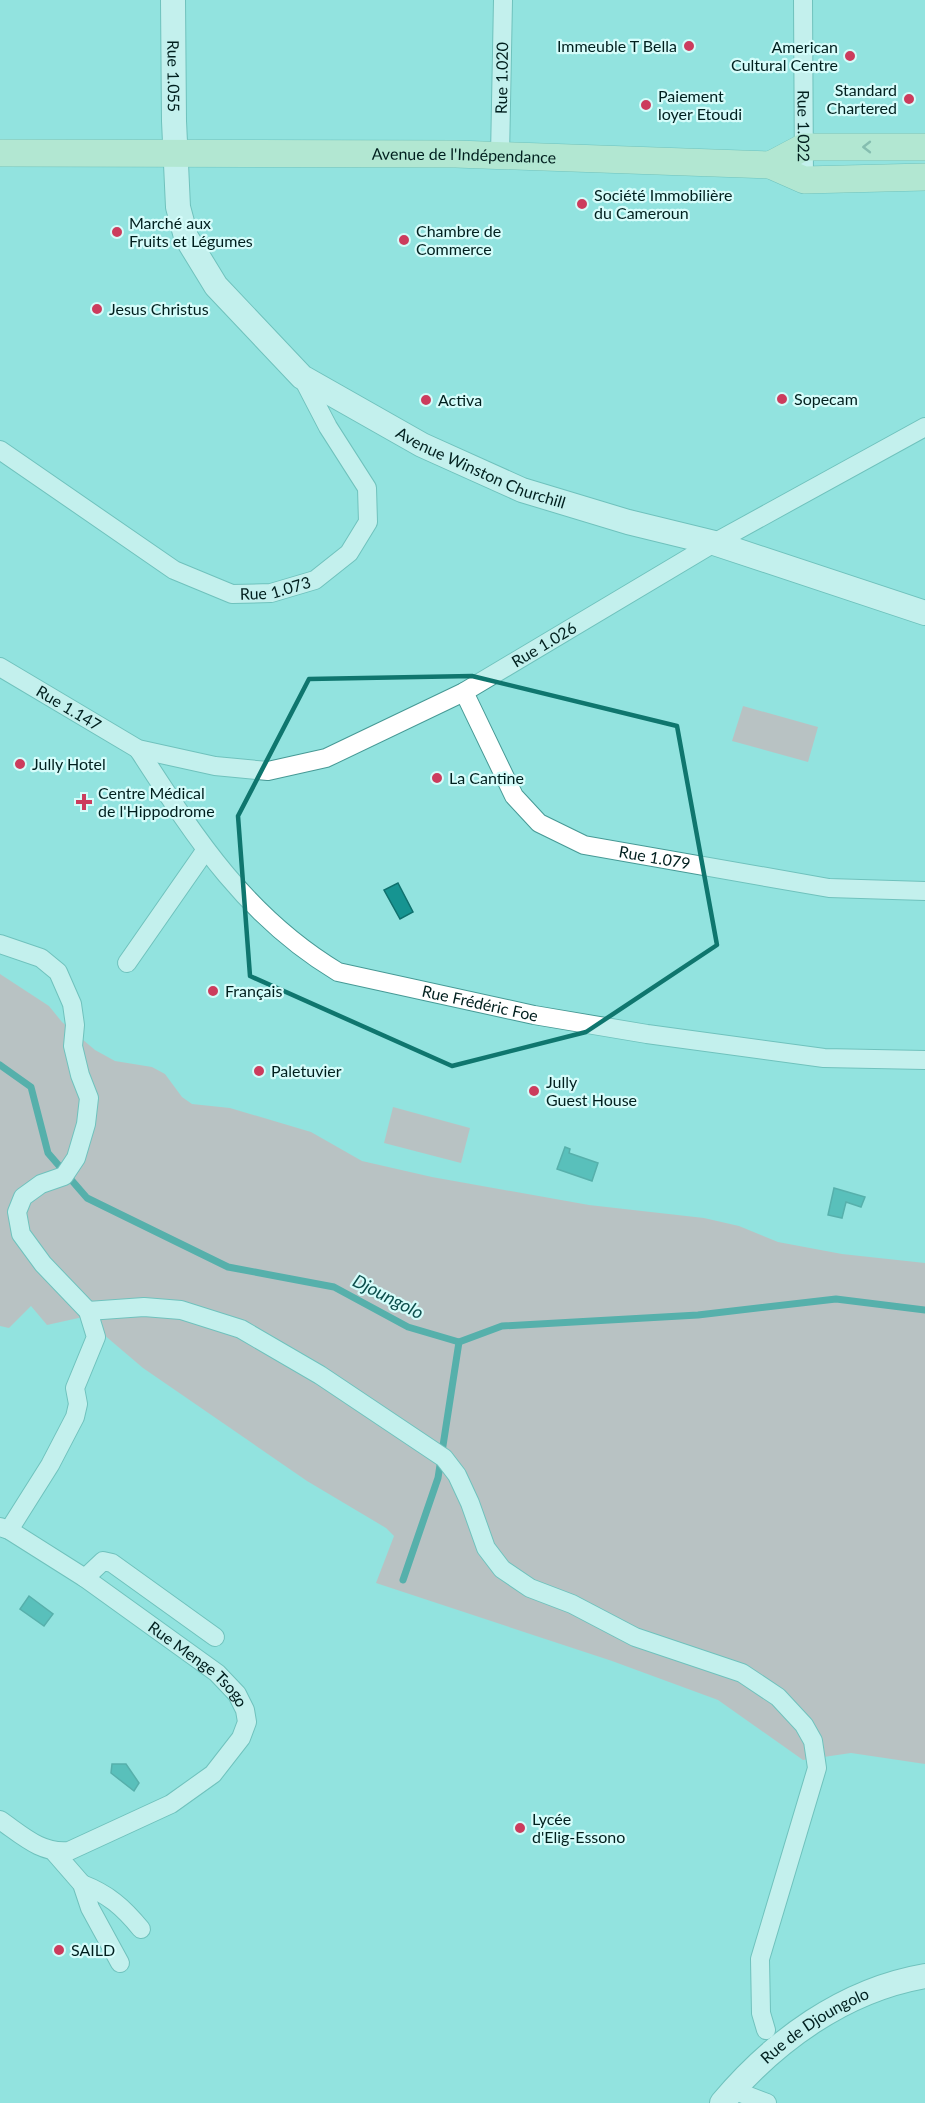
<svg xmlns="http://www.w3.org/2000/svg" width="925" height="2103" font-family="Lato,sans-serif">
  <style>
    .green { fill: #e79aa3 }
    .water { fill: #169491; stroke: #0f716e; stroke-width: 1.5 }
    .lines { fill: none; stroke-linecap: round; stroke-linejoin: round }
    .stream { stroke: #0f716e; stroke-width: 7 }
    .minor-casing { stroke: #469995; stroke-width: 20 }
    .tertiary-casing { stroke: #469995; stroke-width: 26 }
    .secondary-casing { stroke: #469995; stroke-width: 28 }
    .minor { stroke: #fff; stroke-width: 18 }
    .tertiary { stroke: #fff; stroke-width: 24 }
    .secondary { stroke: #d9ecc4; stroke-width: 27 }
    .oneway { stroke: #779079 }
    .marked { fill: none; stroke: #0f766e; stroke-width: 4.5; stroke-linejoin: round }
    .poi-dot { fill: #cc3c5d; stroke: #d5fcfa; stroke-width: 2 }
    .labels { text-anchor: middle; stroke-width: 4.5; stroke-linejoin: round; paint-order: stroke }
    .poi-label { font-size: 16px; fill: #001f1e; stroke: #d5fcfa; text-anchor: start }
    .street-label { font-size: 16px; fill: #001f1e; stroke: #d5fcfa }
    .water-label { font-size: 18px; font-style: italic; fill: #0c4e4c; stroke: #d5fcfa }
  </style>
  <rect width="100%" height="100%" fill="#92e3df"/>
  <g class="green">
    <polygon points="743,706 818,727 808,762 732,741"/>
    <polygon points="0,974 49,1006 62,1022 95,1050 115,1061 152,1067 165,1074 182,1097 192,1104 230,1108 311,1132 362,1161 432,1177 589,1205 704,1218 739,1226 778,1242 842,1254 925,1263 925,1764 851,1753 803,1760 718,1700 612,1661 376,1583 394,1536 386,1528 307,1481 143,1368 83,1317 47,1325 31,1306 9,1328 0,1326"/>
    <polygon points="393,1107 470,1128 461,1163 384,1143"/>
  </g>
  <g class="water">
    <polygon points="398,883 413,912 400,919 384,890"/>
    <polygon points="565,1147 570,1149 569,1153 598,1163 592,1181 557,1169"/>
    <polygon points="834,1188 865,1197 861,1207 846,1202 842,1218 828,1215"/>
    <polygon points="29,1596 53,1614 44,1626 20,1609"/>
    <polygon points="112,1764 126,1764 139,1783 134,1791 111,1773"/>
  </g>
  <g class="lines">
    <g class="stream">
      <polyline points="0,1065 31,1087 48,1153 87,1198 228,1267 334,1287 408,1327 459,1342 502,1326 698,1315 836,1299 925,1310"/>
      <polyline points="403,1580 438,1478 459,1342"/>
    </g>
    <defs>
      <g id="minor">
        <path id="s1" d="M803 0 804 180"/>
        <path id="s2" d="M500 156 503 0"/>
        <path id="s3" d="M0 450 174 570 232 594 271 593 315 580 349 553 368 522 367 488 328 427 302 377"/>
        <path id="s4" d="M0 667 138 749 215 766 268 771 326 758 464 692 714 543 925 427"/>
        <path id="s5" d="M464 692 514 796 539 823 584 845 829 888 925 891"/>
        <path id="s6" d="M138 749C195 837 245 916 338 972L534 1015 647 1034 824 1058 925 1060"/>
        <polyline points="0,944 41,958 58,972 72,1004 75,1025 73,1046 80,1075 89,1098 86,1124 76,1158 64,1176 41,1184 23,1197 17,1212 21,1234 43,1264 88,1311 96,1337 75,1388 78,1404 75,1417 50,1465 9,1530"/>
        <polyline points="127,963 205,851"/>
        <polyline points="88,1311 144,1307 181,1310 241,1329 320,1375 444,1458 457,1475 470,1503 486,1548 502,1569 530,1588 572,1604 635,1637 742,1673 778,1697 804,1725 813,1741 817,1768 760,1959 761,2013 766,2030"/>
        <path id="s7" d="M0 1527 9 1530 85 1578 217 1673 237 1694 245 1710 247 1722 241 1738 213 1774 171 1804 69 1851C41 1854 22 1835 0 1820"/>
        <polyline points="85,1578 103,1561 112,1563 215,1637"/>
        <polyline points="55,1853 82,1884 90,1908 120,1963"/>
        <path d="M82 1884C108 1894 123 1907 141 1929"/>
        <polyline points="733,2090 767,2103"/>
      </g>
      <g id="tertiary">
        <path id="s8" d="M173 0 174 121 178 207 186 237 216 286 302 377 422 445 522 490 628 522 714 543 925 613"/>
        <path id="s9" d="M722 2103C774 2041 844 1990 925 1976"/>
      </g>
      <g id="secondary">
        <path id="s10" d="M0 153 456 154 770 165 804 180 925 177"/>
        <polyline points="770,165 804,147 925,147"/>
      </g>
    </defs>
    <use href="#minor" class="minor-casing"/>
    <use href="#tertiary" class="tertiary-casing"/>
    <use href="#secondary" class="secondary-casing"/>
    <use href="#minor" class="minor"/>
    <use href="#tertiary" class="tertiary"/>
    <use href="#secondary" class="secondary"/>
  </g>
  <defs><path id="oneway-chevron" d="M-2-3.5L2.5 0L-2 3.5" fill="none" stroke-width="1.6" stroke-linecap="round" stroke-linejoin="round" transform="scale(1.5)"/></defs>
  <use class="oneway" href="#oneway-chevron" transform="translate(867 147) rotate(180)"/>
  <path d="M0 0H925V2103H0ZM472 676 677 726 717 945 586 1032 452 1066 250 976 238 816 309 679Z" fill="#92e3df" fill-opacity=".55" fill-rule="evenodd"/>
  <path class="marked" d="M472 676 677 726 717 945 586 1032 452 1066 250 976 238 816 309 679Z"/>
  <g class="poi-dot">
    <circle cx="689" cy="46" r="6"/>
    <circle cx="850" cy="56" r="6"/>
    <circle cx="909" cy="99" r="6"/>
    <circle cx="646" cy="105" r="6"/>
    <circle cx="582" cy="204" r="6"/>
    <circle cx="117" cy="232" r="6"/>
    <circle cx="404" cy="240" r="6"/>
    <circle cx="97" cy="309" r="6"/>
    <circle cx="782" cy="399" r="6"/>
    <circle cx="426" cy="400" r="6"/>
    <circle cx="20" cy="764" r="6"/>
    <circle cx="437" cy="778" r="6"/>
    <path d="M81 793h6v6h6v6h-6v6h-6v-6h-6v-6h6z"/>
    <circle cx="213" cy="991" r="6"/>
    <circle cx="259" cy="1071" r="6"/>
    <circle cx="534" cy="1091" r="6"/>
    <circle cx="520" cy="1828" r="6"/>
    <circle cx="59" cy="1950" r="6"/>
  </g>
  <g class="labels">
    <g class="poi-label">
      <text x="677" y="52" text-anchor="end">Immeuble T Bella</text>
      <text x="838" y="53" text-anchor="end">American<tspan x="838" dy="18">Cultural Centre</tspan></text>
      <text x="897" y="96" text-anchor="end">Standard<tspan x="897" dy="18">Chartered</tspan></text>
      <text x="658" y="102">Paiement<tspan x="658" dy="18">loyer Etoudi</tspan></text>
      <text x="594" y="201">Société Immobilière<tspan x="594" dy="18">du Cameroun</tspan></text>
      <text x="129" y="229">Marché aux<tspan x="129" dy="18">Fruits et Légumes</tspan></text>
      <text x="416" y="237">Chambre de<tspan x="416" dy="18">Commerce</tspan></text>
      <text x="109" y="315">Jesus Christus</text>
      <text x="794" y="405">Sopecam</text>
      <text x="438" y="406">Activa</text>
      <text x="32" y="770">Jully Hotel</text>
      <text x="449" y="784">La Cantine</text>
      <text x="98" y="799">Centre Médical<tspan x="98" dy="18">de l'Hippodrome</tspan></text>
      <text x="225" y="997">Français</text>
      <text x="271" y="1077">Paletuvier</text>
      <text x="546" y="1088">Jully<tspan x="546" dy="18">Guest House</tspan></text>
      <text x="532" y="1825">Lycée<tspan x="532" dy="18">d'Elig-Essono</tspan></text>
      <text x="71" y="1956">SAILD</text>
    </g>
    <g class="street-label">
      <text dy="6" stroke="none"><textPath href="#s8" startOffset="76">Rue 1.055</textPath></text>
      <text dy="6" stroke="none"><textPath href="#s2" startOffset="78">Rue 1.020</textPath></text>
      <text dy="6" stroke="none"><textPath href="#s1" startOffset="126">Rue 1.022</textPath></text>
      <text dy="6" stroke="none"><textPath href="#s10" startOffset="464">Avenue de l'Indépendance</textPath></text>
      <text dy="6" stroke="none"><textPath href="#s8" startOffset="622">Avenue Winston Churchill</textPath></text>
      <text dy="6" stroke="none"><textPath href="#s3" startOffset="318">Rue 1.073</textPath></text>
      <text dy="6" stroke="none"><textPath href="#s4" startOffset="598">Rue 1.026</textPath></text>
      <text dy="6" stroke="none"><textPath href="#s4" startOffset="80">Rue 1.147</textPath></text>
      <text dy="6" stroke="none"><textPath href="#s5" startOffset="274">Rue 1.079</textPath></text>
      <text dy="6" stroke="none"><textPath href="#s6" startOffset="448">Rue Frédéric Foe</textPath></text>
      <text dy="6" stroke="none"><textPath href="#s7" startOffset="242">Rue Menge Tsogo</textPath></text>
      <text dy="6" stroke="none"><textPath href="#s9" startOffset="122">Rue de Djoungolo</textPath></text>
    </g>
    <g class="water-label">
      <text transform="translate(388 1297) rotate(27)" y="6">Djoungolo</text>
    </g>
  </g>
</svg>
